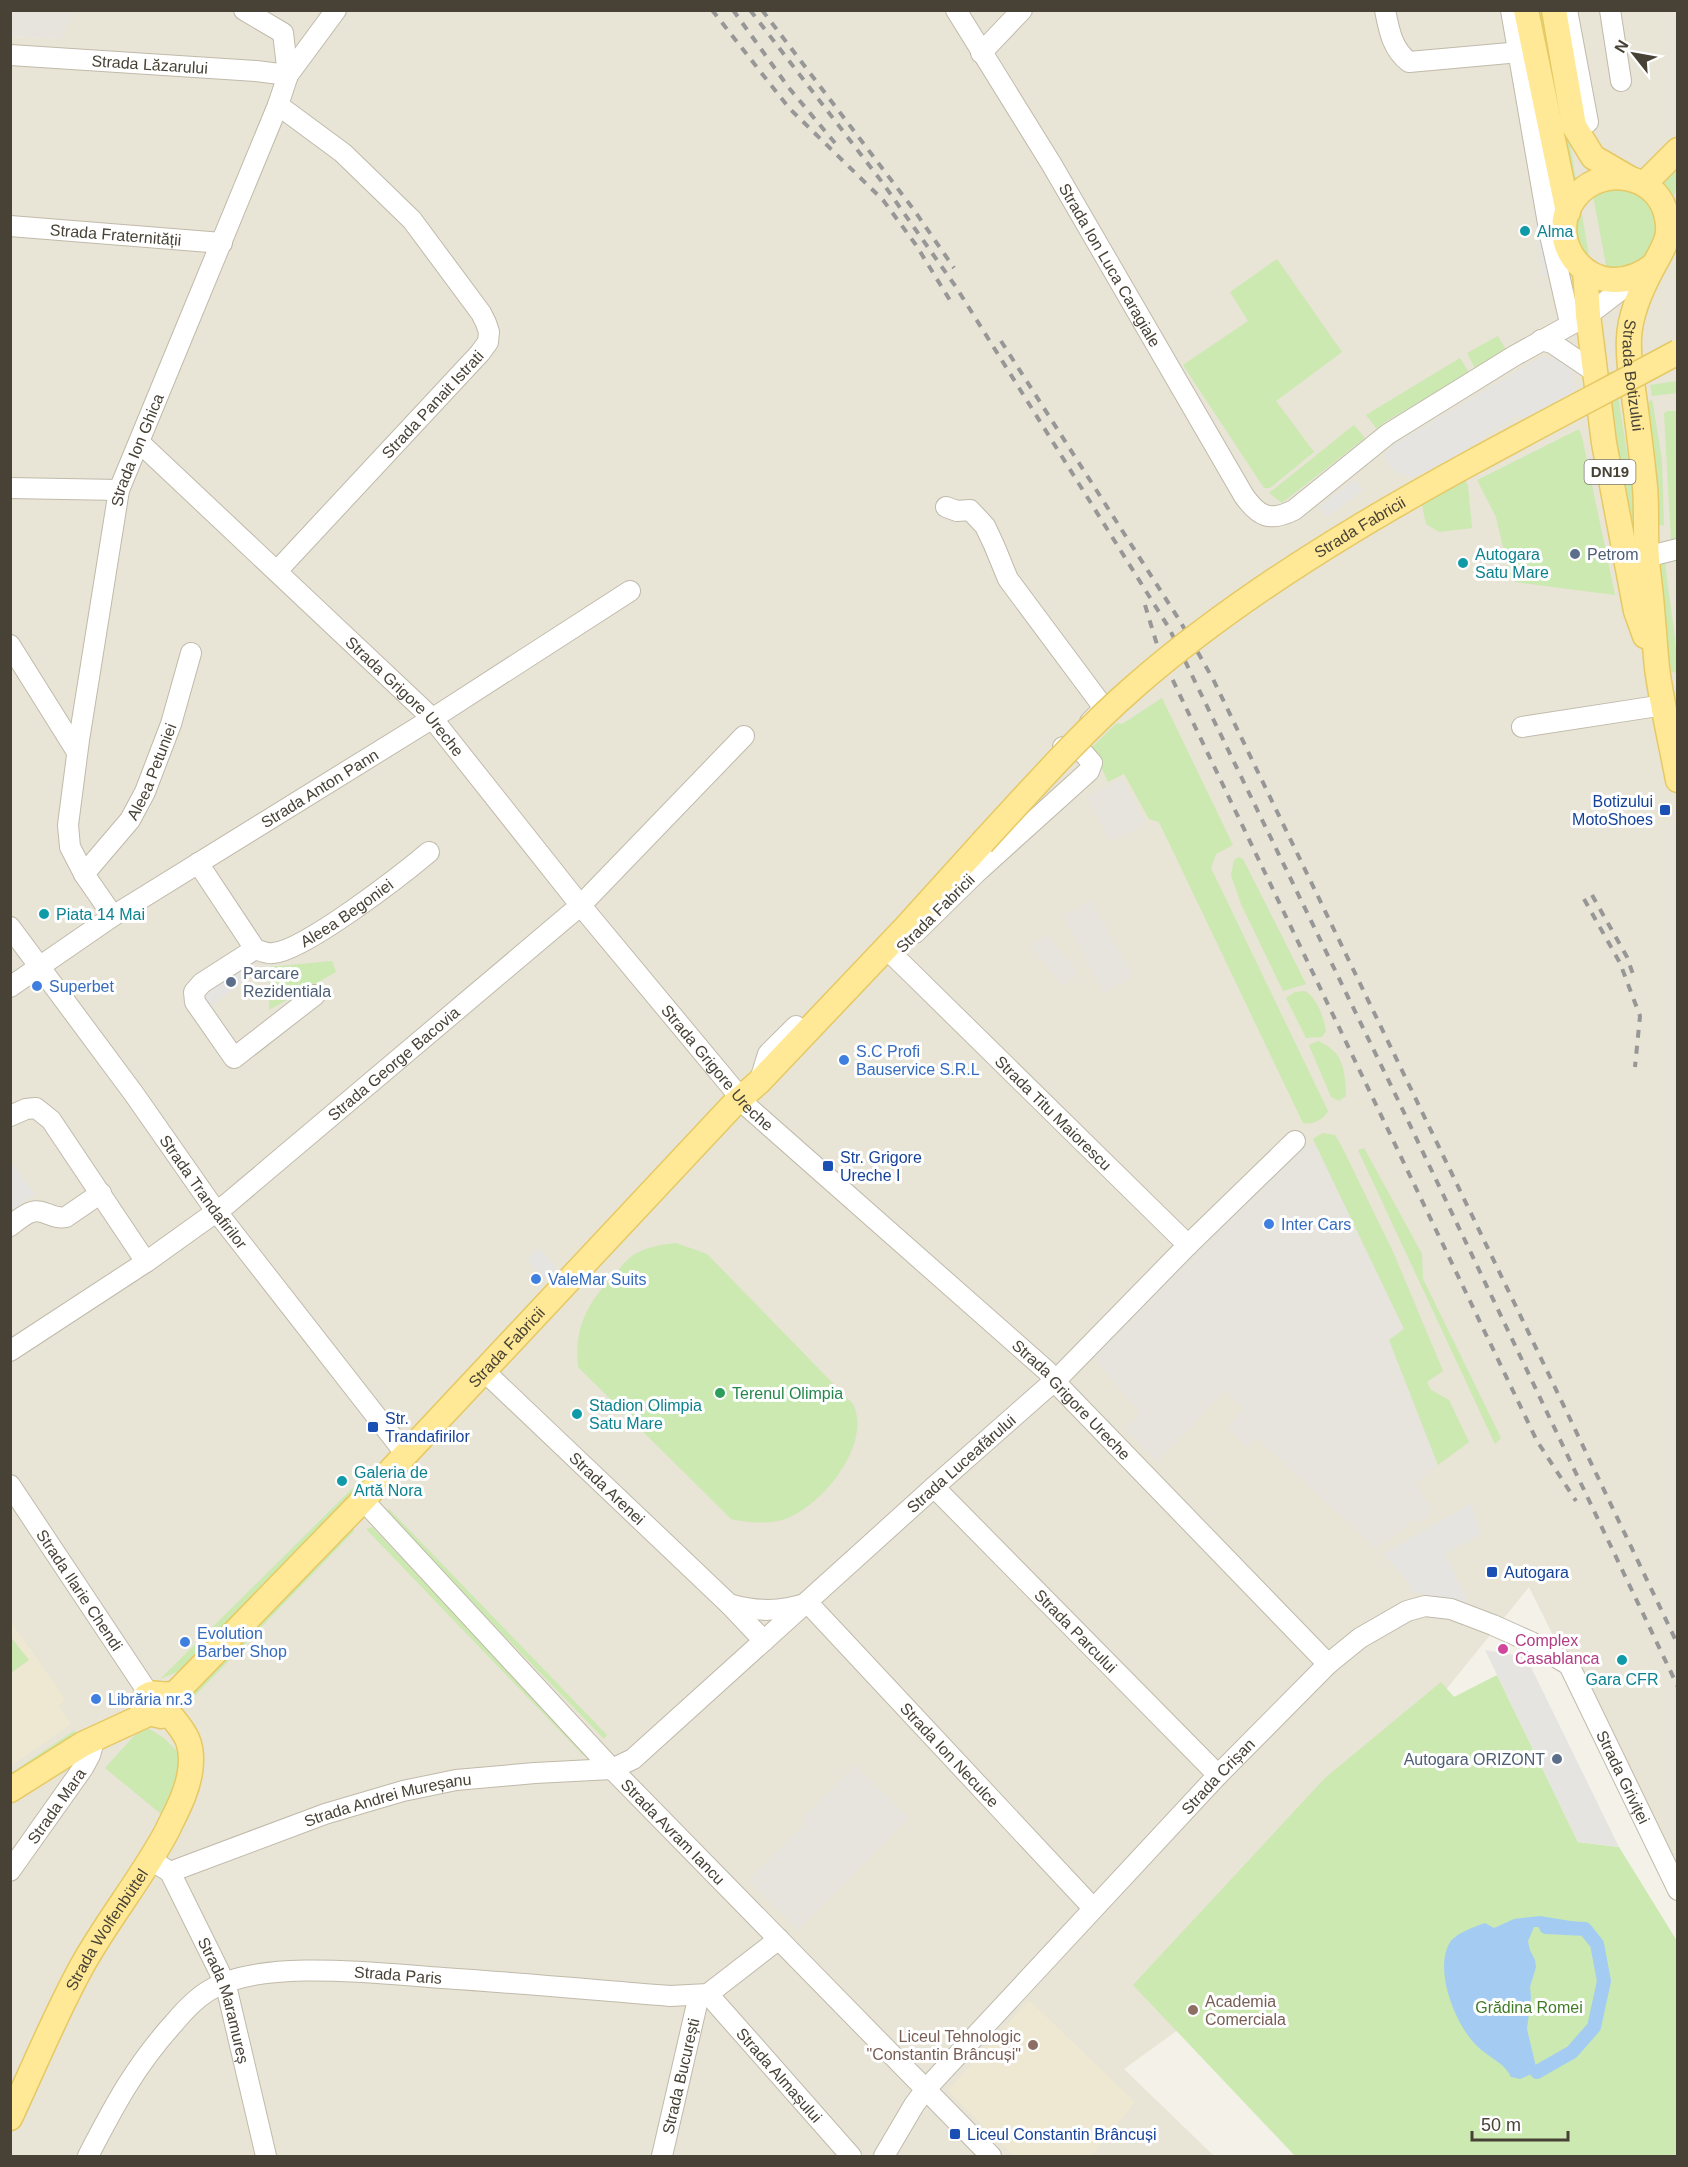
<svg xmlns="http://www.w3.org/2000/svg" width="1688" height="2167" font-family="Arial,sans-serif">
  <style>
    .residential { fill: #e8e4d6 }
    .industrial { fill: #e7e3dd }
    .education { fill: #eee8d2 }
    .green { fill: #cbe9b0 }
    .parking { fill: #e5e4e0 }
    .water { fill: #a4ccf2; fill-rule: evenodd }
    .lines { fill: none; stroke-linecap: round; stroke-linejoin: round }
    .canal { stroke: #a4ccf2; stroke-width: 14 }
    .minor-casing { stroke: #c0baaa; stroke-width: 22 }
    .major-casing { stroke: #e6c964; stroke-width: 27 }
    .minor { stroke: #fff; stroke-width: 20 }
    .major { stroke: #ffe996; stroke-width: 24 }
    .rail { stroke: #979797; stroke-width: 4; stroke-dasharray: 8 8; stroke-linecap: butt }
    .major-bridge-casing { stroke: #e6c964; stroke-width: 27; stroke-linecap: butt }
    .major-bridge { stroke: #ffe996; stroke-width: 24 }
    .culture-dot { fill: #0f9aa8; stroke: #fff; stroke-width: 2 }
    .service-dot { fill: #5c6f8a; stroke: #fff; stroke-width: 2 }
    .transit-dot { fill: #1a4fb4; stroke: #fff; stroke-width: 2 }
    .shop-dot { fill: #3f7fe0; stroke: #fff; stroke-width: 2 }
    .leisure-dot { fill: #2e9e5b; stroke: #fff; stroke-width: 2 }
    .hotel-dot { fill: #d1479c; stroke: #fff; stroke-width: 2 }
    .education-dot { fill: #8d6e63; stroke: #fff; stroke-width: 2 }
    .labels { text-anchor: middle; stroke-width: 6; stroke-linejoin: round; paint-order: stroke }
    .shield { fill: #fff; stroke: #7f7b72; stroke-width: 1.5 }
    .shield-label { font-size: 15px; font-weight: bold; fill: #484236 }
    .street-label { font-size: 16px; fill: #484236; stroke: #fff }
    .culture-label { font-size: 16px; fill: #0d838f; stroke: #fff; text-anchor: start }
    .service-label { font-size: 16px; fill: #4e5e75; stroke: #fff; text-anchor: start }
    .transit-label { font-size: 16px; fill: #164399; stroke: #fff; text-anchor: start }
    .shop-label { font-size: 16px; fill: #366cbe; stroke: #fff; text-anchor: start }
    .leisure-label { font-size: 16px; fill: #27864d; stroke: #fff; text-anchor: start }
    .hotel-label { font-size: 16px; fill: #b23c85; stroke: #fff; text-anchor: start }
    .education-label { font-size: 16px; fill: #785e54; stroke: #fff; text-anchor: start }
    .park-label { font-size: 16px; fill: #417b28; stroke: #fff }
  </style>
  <rect width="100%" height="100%" fill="#f4f1e8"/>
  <polygon class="residential" points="75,10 1677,11 1677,1885 1529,1587 1177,2022 1182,2027 1124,2069 1214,2156 11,2156 10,36 60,39"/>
  <g class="industrial">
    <polygon points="10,11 75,11 60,39 11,36"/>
    <polygon points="1123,778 1146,824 1111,842 1087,796"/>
    <polygon points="1091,900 1133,976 1104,993 1063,916"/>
    <polygon points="1047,934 1079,973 1063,986 1031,946"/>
    <polygon points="1295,1141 1317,1147 1405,1329 1389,1341 1438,1465 1415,1483 1432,1510 1422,1523 1413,1520 1376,1549 1257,1438 1247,1448 1227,1427 1244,1409 1226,1390 1157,1462 1125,1429 1140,1414 1087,1349"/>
    <polygon points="855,1765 909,1818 798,1930 748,1880 804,1824 803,1817"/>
  </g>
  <g class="education">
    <polygon points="10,1620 66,1700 59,1706 71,1724 11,1766"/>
    <polygon points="1029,2000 1135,2102 1091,2156 1014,2156 948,2091"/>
  </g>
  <g class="green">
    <polygon points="1534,11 1547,11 1577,185 1568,194"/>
    <polygon points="1677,157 1677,187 1672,200 1656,179"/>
    <polygon points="1630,183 1663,216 1647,264 1607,270 1592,190"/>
    <path d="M1581 209 1590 262C1577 247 1572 227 1581 209Z"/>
    <polygon points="1277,259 1342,352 1276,401 1314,452 1270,488 1264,488 1183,365 1248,321 1230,292"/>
    <polygon points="1498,336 1506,350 1475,368 1467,353"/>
    <polygon points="1460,358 1469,373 1385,422 1377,429 1366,415"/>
    <polygon points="1614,371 1642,547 1636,547 1599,375"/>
    <polygon points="1677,381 1677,393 1652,396 1650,385"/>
    <polygon points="1652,399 1662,460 1664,526 1652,522 1642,410"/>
    <polygon points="1668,411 1677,411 1678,540 1671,541 1664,413"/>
    <polygon points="1354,425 1365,438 1282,503 1269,493"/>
    <polygon points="1579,429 1582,437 1615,595 1515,582 1510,577 1496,517 1477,480"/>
    <polygon points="1457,463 1468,486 1472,528 1439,532 1426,524 1417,481"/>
    <path d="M1664 541C1665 586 1677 629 1677 673L1671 672 1655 550Z"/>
    <path d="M1162 698 1233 845 1216 854 1211 868 1328 1111C1323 1120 1313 1125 1303 1123L1159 822 1149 819 1124 774 1108 782 1092 747 1117 723 1122 724Z"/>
    <polygon points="1239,857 1243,859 1306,984 1283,991 1241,904 1231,875 1234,860"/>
    <polygon points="332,961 336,972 269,1010 269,967"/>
    <path d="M1305 991C1317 998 1324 1018 1326 1031L1322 1037 1306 1038 1286 998 1295 992Z"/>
    <path d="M1318 1041C1344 1052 1345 1071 1346 1096L1339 1101 1331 1097 1309 1045Z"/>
    <polygon points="1323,1133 1335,1135 1342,1147 1394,1254 1443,1371 1427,1382 1431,1390 1449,1400 1469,1442 1438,1465 1389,1340 1404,1329 1313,1139"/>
    <polygon points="1364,1148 1422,1254 1423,1279 1501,1438 1495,1444 1358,1150"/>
    <path d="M676 1243 707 1254 853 1404C872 1443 825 1502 790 1517 772 1525 750 1523 731 1519L578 1367C574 1326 588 1302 616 1273 621 1267 626 1260 632 1256 644 1247 661 1245 676 1243Z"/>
    <polygon points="371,1470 375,1473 289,1565 227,1622 177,1672 160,1679"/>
    <polygon points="389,1509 607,1735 604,1739 386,1513"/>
    <polygon points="372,1527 582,1746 588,1752 584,1756 366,1529"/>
    <polygon points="352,1528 354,1531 181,1710 179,1706"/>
    <polygon points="10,1636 29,1660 11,1673 10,1673"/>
    <polygon points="1497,1675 1578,1842 1619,1847 1677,1941 1677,2156 1295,2156 1133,1985 1325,1778 1441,1682 1454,1697"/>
    <polygon points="148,1728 165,1739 181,1755 179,1790 166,1818 105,1768 135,1735"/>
    <polygon points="74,1731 77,1736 11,1779 11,1773"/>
  </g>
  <g class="parking">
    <polygon points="1538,179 1551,274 1542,276 1530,181"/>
    <polygon points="1541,357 1568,359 1573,364 1576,402 1528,430 1520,414 1456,456 1413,477 1403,475 1390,467 1384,456 1393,445"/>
    <polygon points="1355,479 1363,490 1327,517 1319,507"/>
    <polygon points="251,959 260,971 210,1006 201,993"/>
    <polygon points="10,1161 35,1194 11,1212 10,1212"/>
    <polygon points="539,1248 556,1267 544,1279 528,1262 530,1260 528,1258"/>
    <polygon points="1471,1504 1481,1535 1445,1553 1468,1603 1412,1592 1410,1584 1383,1554"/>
    <polygon points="1485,1650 1526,1657 1619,1847 1578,1842"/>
  </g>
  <path class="water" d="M1540 1916 1589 1924 1602 1943 1609 1980 1597 2029 1573 2056 1520 2079 1511 2077C1505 2063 1488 2057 1477 2046 1456 2026 1434 1971 1449 1944 1455 1933 1474 1927 1485 1923L1494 1928 1514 1919ZM1534 1927 1586 1929 1597 1944 1604 1981 1594 2027 1572 2052 1537 2071 1527 2029 1531 1998 1530 1987 1536 1967 1535 1960 1530 1950 1528 1941Z"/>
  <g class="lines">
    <polyline class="canal" points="1537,2072 1572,2052 1594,2027 1604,1981 1597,1944 1585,1929 1546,1927"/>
    <defs>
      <g id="minor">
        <polyline points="244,10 283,33 288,75"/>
        <path id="s1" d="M956 10 1052 165 1244 496C1259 517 1270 522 1294 510L1388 434 1514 356 1588 315 1618 292 1627 280"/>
        <path d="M1385 10C1389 30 1392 49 1409 62L1531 51"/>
        <polyline points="1511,10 1550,235 1570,323"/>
        <polyline points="1567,10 1588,122"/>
        <polyline points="1610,10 1621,81"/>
        <polyline points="981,53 1022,10"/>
        <path id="s2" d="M10 55 256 71 288 75"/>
        <path id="s3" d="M10 226 222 243"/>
        <polyline points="1541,340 1552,343 1595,372"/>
        <path id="s4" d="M139 442 432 718 577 901 749 1108 1047 1371 1058 1385 1328 1664"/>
        <polyline points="10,488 119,490"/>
        <polyline points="946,507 957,511 970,510 985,526 994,545 1008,579 1104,708 1090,722"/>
        <polyline points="1634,560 1678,549"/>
        <path id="s5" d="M277 571 480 353 488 342 489 332 486 323 481 313 412 220 343 153 278 105"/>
        <polyline points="10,645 77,752"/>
        <polyline points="1522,727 1664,705"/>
        <path id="s6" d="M198 863 255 949C261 951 267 954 273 953 304 951 403 874 429 852"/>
        <path id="s7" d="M84 874 130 820 145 792 171 724 191 653"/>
        <path id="s8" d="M113 916 84 874 70 847 68 825 79 740 119 490 278 105 288 75 336 10"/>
        <path id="s9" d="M10 927 134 1094 213 1207 405 1453"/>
        <polyline points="915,933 976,873 1089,771 1092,763 1079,748 1063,747"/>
        <polyline points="255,949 202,983 194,992 195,1002 234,1058 315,995"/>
        <path id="s10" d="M893 955 1188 1245"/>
        <path id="s11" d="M10 987 113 916 441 713 630 591"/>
        <polyline points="760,1080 768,1054 796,1026"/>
        <polyline points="10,1116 26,1109 36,1108 51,1120 146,1262"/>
        <path d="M10 1226C17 1221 24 1214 32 1212 43 1208 53 1220 66 1217L101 1193"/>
        <path id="s12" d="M10 1351 146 1262 227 1204 581 905 744 736"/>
        <path id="s13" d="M484 1371 729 1604 764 1641"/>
        <path id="s14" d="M10 1485 149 1694"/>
        <path id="s15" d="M934 1487 1218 1775"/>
        <path id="s16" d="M363 1500 612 1769 991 2156"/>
        <path id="s17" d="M729 1604C757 1612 780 1612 808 1603L1093 1908"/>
        <path id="s18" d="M159 1865 170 1872 219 1971 228 1994 266 2156"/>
        <path id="s19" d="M10 1871 83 1768 90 1755 95 1737"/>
        <path id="s20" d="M170 1872 325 1814 403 1791 456 1780 535 1773 612 1769 633 1759 934 1487 1061 1375 1188 1245 1295 1141"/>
        <path id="s21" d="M708 1994 851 2156"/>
        <path id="s22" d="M88 2156C114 2106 135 2066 174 2023 184 2011 196 1998 210 1990 261 1958 383 1974 443 1978 519 1983 595 1990 670 1996L708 1994 779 1939"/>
        <path id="s23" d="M662 2156 699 1995"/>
        <path id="s24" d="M884 2156 914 2105 926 2089 1218 1775 1328 1664 1360 1638 1407 1611 1425 1606 1451 1609 1493 1625 1531 1642 1569 1665 1678 1890"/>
      </g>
      <g id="major">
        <polyline points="1526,10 1568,212"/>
        <polyline points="1554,10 1574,126 1593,157 1629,178"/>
        <polyline points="1644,184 1678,150"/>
        <path id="s25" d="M1654 265C1594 312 1536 238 1579 193 1604 167 1653 174 1665 210 1673 234 1665 245 1654 265 1642 287 1630 313 1629 338 1628 358 1631 377 1634 396 1638 426 1642 456 1645 487 1647 511 1645 535 1647 559 1648 576 1651 592 1652 609 1654 629 1655 648 1657 668 1662 705 1671 743 1678 780"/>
        <polyline points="1585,270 1588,315 1604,443 1636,611 1645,636"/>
        <path id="s26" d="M165 1704 363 1500 733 1105 759 1082 906 927 982 843"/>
        <path d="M161 1716C150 1713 136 1713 146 1696 157 1689 162 1699 177 1692"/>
        <polyline points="10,1790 83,1744 148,1714"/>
        <path id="s27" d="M10 2118C34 2067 55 2015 82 1966 108 1919 142 1878 167 1831 176 1812 187 1793 190 1772 195 1739 182 1730 164 1707"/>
      </g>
    </defs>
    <use href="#minor" class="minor-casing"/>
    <use href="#major" class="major-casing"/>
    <use href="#minor" class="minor"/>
    <use href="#major" class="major"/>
    <g class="rail">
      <polyline points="712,10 789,108 883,200 916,245 951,302"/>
      <polyline points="733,10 789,88 835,143"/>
      <polyline points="750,10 882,182 956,287 1169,628 1398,1100 1678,1687"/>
      <polyline points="762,10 914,210 954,268"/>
      <polyline points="1001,341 1180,621 1213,679 1550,1377 1678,1645"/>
      <polyline points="1145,605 1158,648 1177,689 1537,1441 1576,1501"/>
      <polyline points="1592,895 1627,957 1635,980"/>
      <polyline points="1584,899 1620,963 1640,1016 1635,1067"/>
    </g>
    <defs>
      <g id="major-bridge">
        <path id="s28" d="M982 843C1031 790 1080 734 1134 687 1293 548 1493 452 1678 352"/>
      </g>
    </defs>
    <use href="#major-bridge" class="major-bridge-casing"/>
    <use href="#major-bridge" class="major-bridge"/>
  </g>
  <g class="culture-dot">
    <circle cx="1525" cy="231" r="6"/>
    <circle cx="1463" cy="563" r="6"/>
    <circle cx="44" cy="914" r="6"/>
    <circle cx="577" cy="1414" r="6"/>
    <circle cx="342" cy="1481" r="6"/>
    <circle cx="1622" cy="1660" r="6"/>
  </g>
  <g class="service-dot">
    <circle cx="1575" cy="554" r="6"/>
    <circle cx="231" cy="982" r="6"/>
    <circle cx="1557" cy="1759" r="6"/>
  </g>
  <g class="transit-dot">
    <rect x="1659" y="804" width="12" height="12" rx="3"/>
    <rect x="822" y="1160" width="12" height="12" rx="3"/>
    <rect x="367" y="1421" width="12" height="12" rx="3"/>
    <rect x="1486" y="1566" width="12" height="12" rx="3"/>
    <rect x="949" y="2128" width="12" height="12" rx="3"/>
  </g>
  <g class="shop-dot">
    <circle cx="37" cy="986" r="6"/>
    <circle cx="844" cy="1060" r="6"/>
    <circle cx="1269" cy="1224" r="6"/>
    <circle cx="536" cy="1279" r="6"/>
    <circle cx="185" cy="1642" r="6"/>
    <circle cx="96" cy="1699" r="6"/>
  </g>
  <circle class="leisure-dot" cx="720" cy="1393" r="6"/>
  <circle class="hotel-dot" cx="1503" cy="1649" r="6"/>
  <g class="education-dot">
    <circle cx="1193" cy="2010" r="6"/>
    <circle cx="1033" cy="2045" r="6"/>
  </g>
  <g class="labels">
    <rect class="shield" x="1584.5" y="460" width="51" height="24" rx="4.5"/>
    <g class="shield-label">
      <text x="1610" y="477">DN19</text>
    </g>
    <g class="street-label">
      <text dy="6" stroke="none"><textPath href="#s2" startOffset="140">Strada Lăzarului</textPath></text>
      <text dy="6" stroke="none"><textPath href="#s3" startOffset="106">Strada Fraternității</textPath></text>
      <text dy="6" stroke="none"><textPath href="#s1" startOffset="298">Strada Ion Luca Caragiale</textPath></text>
      <text dy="6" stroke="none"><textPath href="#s25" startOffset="440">Strada Botizului</textPath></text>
      <text dy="6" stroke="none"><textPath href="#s5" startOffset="228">Strada Panait Istrati</textPath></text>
      <text dy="6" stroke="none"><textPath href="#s8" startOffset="486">Strada Ion Ghica</textPath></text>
      <text dy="6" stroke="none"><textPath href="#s28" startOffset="495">Strada Fabricii</textPath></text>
      <text dy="6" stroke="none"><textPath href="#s4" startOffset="368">Strada Grigore Ureche</textPath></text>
      <text dy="6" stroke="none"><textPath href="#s7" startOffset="124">Aleea Petuniei</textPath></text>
      <text dy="6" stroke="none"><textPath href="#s11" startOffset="368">Strada Anton Pann</textPath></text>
      <text dy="6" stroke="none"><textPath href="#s6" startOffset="206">Aleea Begoniei</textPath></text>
      <text transform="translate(935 913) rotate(-45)" y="6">Strada Fabricii</text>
      <text dy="6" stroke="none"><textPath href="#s12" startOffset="480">Strada George Bacovia</textPath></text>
      <text dy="6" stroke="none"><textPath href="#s4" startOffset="854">Strada Grigore Ureche</textPath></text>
      <text dy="6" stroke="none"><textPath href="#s10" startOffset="225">Strada Titu Maiorescu</textPath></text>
      <text dy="6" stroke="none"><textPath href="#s9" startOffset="328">Strada Trandafirilor</textPath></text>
      <text dy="6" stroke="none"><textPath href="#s26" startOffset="494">Strada Fabricii</textPath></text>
      <text dy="6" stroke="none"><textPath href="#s4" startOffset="1340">Strada Grigore Ureche</textPath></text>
      <text dy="6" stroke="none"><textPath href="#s20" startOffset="922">Strada Luceafărului</textPath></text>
      <text dy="6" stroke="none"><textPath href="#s13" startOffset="170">Strada Arenei</textPath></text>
      <text dy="6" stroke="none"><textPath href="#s14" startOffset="126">Strada Ilarie Chendi</textPath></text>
      <text dy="6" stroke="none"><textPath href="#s15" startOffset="202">Strada Parcului</textPath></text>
      <text dy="6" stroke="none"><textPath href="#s17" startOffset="288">Strada Ion Neculce</textPath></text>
      <text dy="6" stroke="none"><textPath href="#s24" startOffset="507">Strada Crișan</textPath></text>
      <text dy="6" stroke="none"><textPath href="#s24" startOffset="1060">Strada Griviței</textPath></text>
      <text dy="6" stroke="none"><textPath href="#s20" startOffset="230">Strada Andrei Mureșanu</textPath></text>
      <text dy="6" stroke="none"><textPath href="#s19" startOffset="80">Strada Mara</textPath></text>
      <text dy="6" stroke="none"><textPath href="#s16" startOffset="454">Strada Avram Iancu</textPath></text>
      <text dy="6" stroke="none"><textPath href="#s27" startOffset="212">Strada Wolfenbüttel</textPath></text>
      <text dy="6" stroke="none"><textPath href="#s22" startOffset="399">Strada Paris</textPath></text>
      <text dy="6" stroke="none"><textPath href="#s18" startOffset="153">Strada Maramureș</textPath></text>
      <text dy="6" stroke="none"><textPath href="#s21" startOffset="108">Strada Almașului</textPath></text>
      <text dy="6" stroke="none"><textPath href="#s23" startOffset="82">Strada București</textPath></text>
    </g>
    <g class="culture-label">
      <text x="1537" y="237">Alma</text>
      <text x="1475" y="560">Autogara<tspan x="1475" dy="18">Satu Mare</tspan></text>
      <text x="56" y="920">Piata 14 Mai</text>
      <text x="589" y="1411">Stadion Olimpia<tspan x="589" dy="18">Satu Mare</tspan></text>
      <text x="354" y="1478">Galeria de<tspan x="354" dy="18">Artă Nora</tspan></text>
      <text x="1622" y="1685" text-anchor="middle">Gara CFR</text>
    </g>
    <g class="service-label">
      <text x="1587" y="560">Petrom</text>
      <text x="243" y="979">Parcare<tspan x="243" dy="18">Rezidentiala</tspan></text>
      <text x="1545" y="1765" text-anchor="end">Autogara ORIZONT</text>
    </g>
    <g class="transit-label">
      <text x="1653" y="807" text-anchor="end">Botizului<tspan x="1653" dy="18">MotoShoes</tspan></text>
      <text x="840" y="1163">Str. Grigore<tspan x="840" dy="18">Ureche I</tspan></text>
      <text x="385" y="1424">Str.<tspan x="385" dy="18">Trandafirilor</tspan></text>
      <text x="1504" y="1578">Autogara</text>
      <text x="967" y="2140">Liceul Constantin Brâncuși</text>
    </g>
    <g class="shop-label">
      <text x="49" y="992">Superbet</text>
      <text x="856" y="1057">S.C Profi<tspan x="856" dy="18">Bauservice S.R.L</tspan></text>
      <text x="1281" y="1230">Inter Cars</text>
      <text x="548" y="1285">ValeMar Suits</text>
      <text x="197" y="1639">Evolution<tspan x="197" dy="18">Barber Shop</tspan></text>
      <text x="108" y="1705">Librăria nr.3</text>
    </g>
    <g class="leisure-label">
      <text x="732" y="1399">Terenul Olimpia</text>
    </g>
    <g class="hotel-label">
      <text x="1515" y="1646">Complex<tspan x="1515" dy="18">Casablanca</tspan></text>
    </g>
    <g class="education-label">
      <text x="1205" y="2007">Academia<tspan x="1205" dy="18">Comerciala</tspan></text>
      <text x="1021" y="2042" text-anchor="end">Liceul Tehnologic<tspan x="1021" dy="18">"Constantin Brâncuși"</tspan></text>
    </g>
    <g class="park-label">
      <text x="1529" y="2013">Grădina Romei</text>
    </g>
  </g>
  <rect width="1688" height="2167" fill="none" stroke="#484236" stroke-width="24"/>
  <g transform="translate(1634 54) rotate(301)" stroke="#ffffff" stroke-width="4.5" paint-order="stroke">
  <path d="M0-4.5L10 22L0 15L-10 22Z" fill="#484236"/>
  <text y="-9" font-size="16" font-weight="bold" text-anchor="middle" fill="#484236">N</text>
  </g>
  <path d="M1472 2131v9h96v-9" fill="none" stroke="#484236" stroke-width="3"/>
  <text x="1481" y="2131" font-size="18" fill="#484236" stroke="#ffffff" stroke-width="4.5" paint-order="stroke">50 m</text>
</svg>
